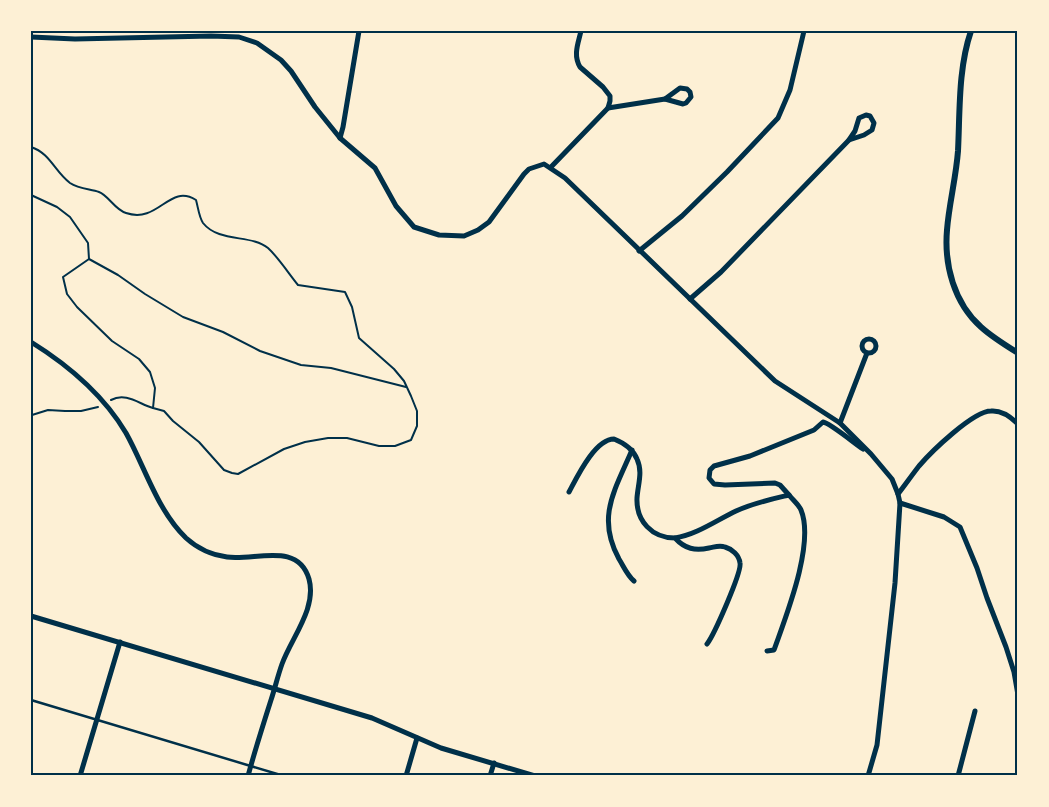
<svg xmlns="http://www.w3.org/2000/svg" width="1049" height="807" viewBox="0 0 1049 807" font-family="Poppins,sans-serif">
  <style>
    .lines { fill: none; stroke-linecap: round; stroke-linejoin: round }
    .path { stroke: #003049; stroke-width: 2 }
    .service { stroke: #003049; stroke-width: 2.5 }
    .minor { stroke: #003049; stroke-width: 5 }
    .tertiary { stroke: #003049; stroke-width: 6 }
    .neatline { fill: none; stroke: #003049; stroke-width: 2 }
  </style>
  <rect width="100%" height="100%" fill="#fdf0d5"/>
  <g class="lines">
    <g class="path">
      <path d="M31 147C50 153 55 172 70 183 79 189 90 189 99 192 108 195 115 210 126 213 159 224 169 183 196 200 198 207 199 217 203 223 219 243 251 234 268 248 278 257 289 274 298 285L345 292 352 307 359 338 394 369 404 381 411 396 417 411V426L411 440 395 446H379L347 438H328L305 442 284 449 238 474 232 473 224 470 199 442 173 421 164 411 153 408 155 388 150 372 139 359 112 341 77 307 67 294 63 277 89 259"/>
      <path d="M31 195 57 207 70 217 88 243 89 259"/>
      <path d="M89 259 118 275 145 294 183 317 223 332 260 351 301 365 331 368 406 387"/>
      <path d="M111 400C126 392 139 404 153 408"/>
      <path d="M32 415 48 410 65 411H81L98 407"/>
    </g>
    <path class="service" d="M31 700 284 776"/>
    <g class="minor">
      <path d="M31 37 75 39 211 36 239 37 257 43 281 60 291 71 315 107 340 138 375 168 396 206 414 227 439 235 464 236 478 230 489 222 524 174 529 169 544 164 565 178 775 381 840 423 871 454 892 479 898 494 900 503 895 583 877 745 868 776"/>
      <path d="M680 88 687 89 690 92 691 97 686 103 683 104 665 99Z"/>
      <path d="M608 108 665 99"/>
      <path d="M866 115 870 116 874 123 872 130 864 135 849 140 855 131 859 118Z"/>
      <path d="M340 138 343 127 359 31"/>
      <path d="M551 167 608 108 610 101V96L603 87 580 67C573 55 578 44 581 31"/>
      <path d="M639 251 682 216 727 172 778 118 790 90 804 31"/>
      <path d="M690 299 721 272 849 140"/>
      <circle cx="869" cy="346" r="7"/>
      <path d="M31 342C68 365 104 396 126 433 145 467 157 510 186 538 197 548 212 555 227 557 255 561 298 541 309 579 317 608 292 637 282 664 278 675 275 688 271 700 263 725 255 750 248 776"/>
      <path d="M840 423 867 353"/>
      <path d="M632 450C615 490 596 517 619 559 624 567 627 575 634 581"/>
      <path d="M569 492C577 477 595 439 614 439 624 443 633 449 637 459 643 472 638 484 637 498 636 521 652 538 675 538 685 549 695 551 709 548 715 547 719 545 725 547 732 549 739 555 740 563 742 572 714 635 707 644"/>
      <path d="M898 494C905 485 912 475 919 466 931 452 973 411 991 411 1002 410 1011 417 1018 424"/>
      <path d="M789 495 780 485 775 483 725 485 714 484 709 478 710 470 714 466 750 456 814 430 823 422C830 423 854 443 863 449"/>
      <path d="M900 503 944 517 960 527 977 568 987 598 1006 647 1014 672 1018 695"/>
      <path d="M675 538C696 535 717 520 736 511 753 503 772 499 789 495 793 500 799 505 801 510 815 544 786 616 774 650L767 651"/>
      <path d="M31 616 372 718 441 748 535 776"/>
      <path d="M80 776 120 642"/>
      <path d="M406 776 417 738"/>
      <path d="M490 776 494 763"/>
      <path d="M958 776 975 711"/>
    </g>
    <path class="tertiary" d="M971 31C958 69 960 112 958 151 956 178 949 204 947 230 944 265 954 303 981 327 992 337 1005 345 1018 353"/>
  </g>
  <rect width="1049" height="807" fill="none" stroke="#fdf0d5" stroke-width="65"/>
  <rect x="32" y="32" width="984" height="742" class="neatline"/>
</svg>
